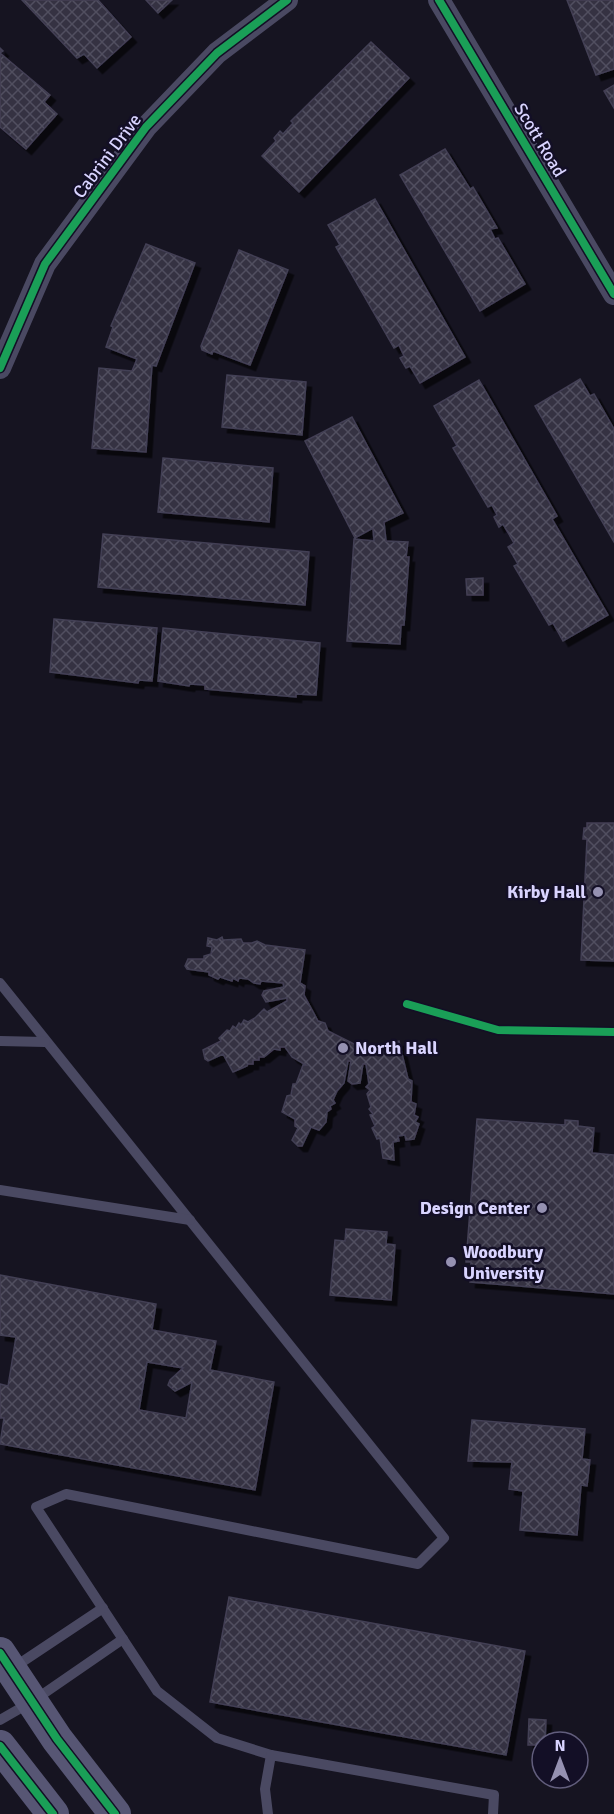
<svg xmlns="http://www.w3.org/2000/svg" width="614" height="1814" viewBox="0 0 614 1814" font-family="Signika,sans-serif">
  <style>
    .building { fill: url(#building-cross-hatch); stroke: #433f54; stroke-width: 1.5; fill-rule: evenodd; filter: url(#shadow) }
    .lines { fill: none; stroke-linecap: round; stroke-linejoin: round }
    .lane { stroke: #4a4962; stroke-width: 10 }
    .street { stroke: #4a4962; stroke-width: 22 }
    .secondary { stroke: #575674; stroke-width: 32 }
    .cycleway-casing { stroke: #130f26; stroke-width: 11 }
    .cycleway { stroke: #1a9f57; stroke-width: 8 }
    .poi-dot { fill: #9591b1; stroke: #130f26; stroke-width: 2 }
    .labels { text-anchor: middle; stroke-width: 5; stroke-linejoin: round; paint-order: stroke }
    .street-label { font-size: 18px; fill: #d9d4ff; stroke: #130f26 }
    .poi-label { font-size: 18px; font-weight: bold; fill: #d9d4ff; stroke: #130f26; text-anchor: end }
  </style>
  <defs>
    <pattern id="building-cross-hatch" width="8" height="8" patternUnits="userSpaceOnUse" patternTransform="scale(1.5)"><rect width="8" height="8" fill="#343243"/><path d="M0 0l8 8M0 8l8-8" fill="none" stroke="#514f5f"/></pattern>
    <filter id="shadow"><feDropShadow dx="5.5" dy="5.5" stdDeviation="0" flood-color="#0009"/></filter>
  </defs>
  <rect width="100%" height="100%" fill="#161421"/>
  <g class="building">
    <path d="M22 0H98L131 37 97 68 84 54 77 58Z"/>
    <path d="M146 0H172L158 13Z"/>
    <path d="M567 0H614V69L596 75Z"/>
    <path d="M371 42 409 78 299 192 262 156 276 141 274 138 280 131 283 134 293 123 291 121Z"/>
    <path d="M0 48 3 51 0 53 50 95 44 102 57 114 26 149 0 127Z"/>
    <path d="M614 85V108L604 91Z"/>
    <path d="M445 149 470 189 473 187 497 228 490 229 495 239 498 238 525 284 480 311 400 175Z"/>
    <path d="M375 199 465 357 420 383 410 366 406 368 400 358 404 356 399 345 394 348 336 247 340 245 328 225Z"/>
    <path d="M146 244 195 263 156 366 152 365 146 452 92 448 99 368 132 371 137 359 106 347 113 327 111 326Z"/>
    <path d="M239 250 288 270 250 365 213 351 212 354 202 350 201 346Z"/>
    <path d="M227 375 306 382 302 435 222 427Z"/>
    <path d="M580 379 590 396 594 394 614 429V542L535 406Z"/>
    <path d="M479 380 557 516 552 519 608 615 563 641 553 623 549 625 514 566 518 564 508 547 514 543 503 524 499 527 494 517 497 515 492 505 488 507 453 448 457 446 434 406Z"/>
    <path d="M352 417 403 513 384 522 386 541 408 542 406 557H409L404 625H401L400 644 347 641 354 539 374 541 373 528 355 538 305 441Z"/>
    <path d="M163 458 273 468 269 522 158 512Z"/>
    <path d="M103 534 309 552 305 605 98 587Z"/>
    <path d="M483 578V595H467L466 579Z"/>
    <path d="M54 619 157 628 152 681 139 680 138 683 50 672Z"/>
    <path d="M163 628 320 643 316 695 296 694V697L205 689V685L190 684 189 686 158 681Z"/>
    <path d="M587 823H614V961L581 960 587 839H583L584 828H587Z"/>
    <path d="M222 937 223 940 241 939 243 943H252L257 941 265 945 305 950 300 983 305 986 304 995 318 1021 325 1023 328 1031 354 1044 364 1042 366 1047 399 1041 408 1079 412 1081 411 1102 416 1104 414 1115 418 1117 415 1122 419 1124 414 1139 406 1140 405 1135 398 1136 399 1141 393 1142 394 1160 383 1158 380 1138 377 1139 372 1128 375 1126 370 1115 373 1114 369 1109 371 1107 367 1094 370 1090 366 1087 369 1084 366 1064H363L360 1083 352 1084 348 1081 351 1061H348L344 1083 337 1091 333 1100 335 1103 330 1106 331 1109 327 1112 326 1122 319 1130 311 1127 302 1146H298L292 1140 298 1128 295 1126V1119L282 1112 287 1096 291 1095 293 1084H296L303 1065H306L292 1057 285 1047H280V1050L274 1049 264 1057H259V1060H253V1064H248L247 1066 233 1072 223 1054 208 1061 205 1059 203 1050 221 1041 219 1038 227 1030 230 1031 233 1026 236 1028 239 1023 241 1025 244 1020 248 1022 255 1018 264 1009 267 1012 287 1001V998L266 1002 262 995 264 991 284 987 283 983 261 981 260 984 254 983 248 979 239 978 238 981 233 978 232 981 220 977 218 979 209 975V972L187 969 185 966 188 959H204V956L211 954 212 947 207 946 208 938 217 940Z"/>
    <path d="M477 1119 565 1125V1120L578 1121V1126L594 1128 592 1153 614 1155V1294L470 1282 471 1262H466Z"/>
    <path d="M346 1229 387 1232 386 1244 395 1245 391 1300 330 1295 335 1240 345 1241Z"/>
    <path d="M0 1275 156 1304 152 1330 216 1341 210 1370 274 1382 255 1490 0 1444 4 1418H0V1384L8 1386 16 1337 0 1335ZM147 1362 183 1368 170 1380 168 1385 175 1391 192 1382 186 1418 139 1410Z"/>
    <path d="M472 1420 585 1429 582 1459 590 1460 587 1486 581 1485 577 1535 520 1530 523 1491 509 1489 512 1462 468 1461Z"/>
    <path d="M229 1597 525 1651 506 1755 210 1702Z"/>
    <path d="M529 1719 546 1720 545 1742H542V1745H528Z"/>
  </g>
  <g class="lines">
    <g class="lane">
      <path d="M0 983 444 1538 418 1564 66 1494 36 1507 157 1691 217 1738 271 1755"/>
      <path d="M0 1041 45 1042"/>
      <path d="M0 1190 190 1220"/>
      <path d="M13 1668 103 1608"/>
      <path d="M0 1720 33 1701 123 1639"/>
      <path d="M268 1814 265 1789 271 1755 494 1795 493 1814"/>
    </g>
    <g class="street">
      <path d="M439 0 614 294"/>
      <path d="M0 368 45 264 146 127 217 53 287 0"/>
    </g>
    <g class="secondary">
      <path d="M0 1653 57 1739 115 1814"/>
      <path d="M0 1746 53 1814"/>
    </g>
    <g class="cycleway-casing">
      <g id="cycleway">
        <path d="M439 0 614 294"/>
        <path d="M0 368 45 264 146 127 217 53 287 0"/>
        <path d="M407 1004 498 1030 614 1032"/>
        <path d="M0 1653 57 1739 115 1814"/>
        <path d="M0 1746 53 1814"/>
      </g>
    </g>
    <use href="#cycleway" class="cycleway"/>
  </g>
  <g class="poi-dot">
    <circle cx="598" cy="892" r="6"/>
    <circle cx="343" cy="1048" r="6"/>
    <circle cx="542" cy="1208" r="6"/>
    <circle cx="451" cy="1262" r="6"/>
  </g>
  <g class="labels">
    <g class="street-label">
      <text transform="translate(540 140) rotate(59)" y="6">Scott Road</text>
      <text transform="translate(107 156) rotate(-53)" y="6">Cabrini Drive</text>
    </g>
    <g class="poi-label">
      <text x="586" y="898">Kirby Hall</text>
      <text x="355" y="1054" text-anchor="start">North Hall</text>
      <text x="530" y="1214">Design Center</text>
      <text x="463" y="1258" text-anchor="start">Woodbury<tspan x="463" dy="21">University</tspan></text>
    </g>
  </g>
  <g transform="translate(560 1760)"><circle r="28" fill="#130f26" stroke="#625e7d" stroke-width="1.5"/>
  <path d="M0-4.5L10 22L0 15L-10 22Z" fill="#9591b1"/>
  <text y="-9" font-size="16" font-weight="bold" text-anchor="middle" fill="#d9d4ff">N</text>
  </g>
</svg>
